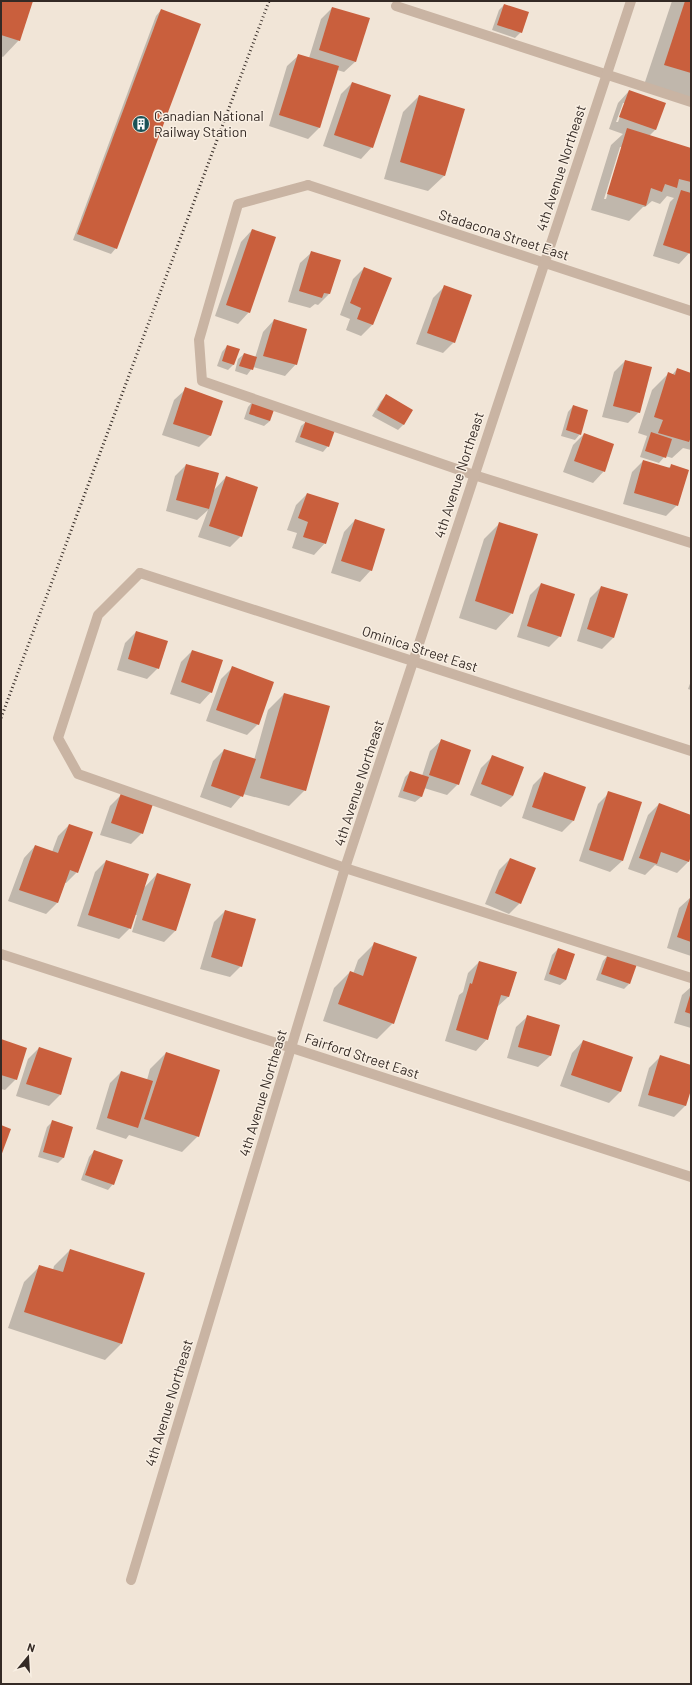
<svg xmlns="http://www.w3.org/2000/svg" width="692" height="1685" viewBox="0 0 692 1685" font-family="Barlow,sans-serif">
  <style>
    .shadow { fill: #0003; fill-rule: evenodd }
    .building { fill: #c95f3d }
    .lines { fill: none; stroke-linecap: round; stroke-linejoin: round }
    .lane { stroke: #c9b4a3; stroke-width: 10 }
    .street { stroke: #c9b4a3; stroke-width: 10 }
    .rail { stroke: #342a25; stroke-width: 3; stroke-dasharray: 1 3; stroke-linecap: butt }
    .labels { text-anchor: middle; stroke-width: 3; stroke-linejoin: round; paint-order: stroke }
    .poi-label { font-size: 14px; fill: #342a25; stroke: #f9efe3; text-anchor: start }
    .street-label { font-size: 14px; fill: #342a25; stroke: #f9efe3 }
  </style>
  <rect width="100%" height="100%" fill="#f1e5d7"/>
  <g class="shadow">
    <path d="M1 1H32L19 40 3 57 1 56Z"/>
    <path d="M672 1H691V100L644 85Z"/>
    <path d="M504 5 521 32 515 38 492 30 499 10Z"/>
    <path d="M332 8 356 61 344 72 337 70 319 128 308 139 269 126 287 66 299 55 309 58 321 19Z"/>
    <path d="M161 10 116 248 111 254 73 240 156 16Z"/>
    <path d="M352 83 372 147 361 159 323 146 341 94Z"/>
    <path d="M629 91 664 104 655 130 649 136 691 149V251L679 264 653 256 670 202 674 198 667 196 660 204 652 201 645 207H643L629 221 591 210 611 145 623 134 609 129 618 103ZM623 103H625L618 122H616ZM620 147H622L606 199H604Z"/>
    <path d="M419 96 445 175 428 191 384 179 403 112Z"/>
    <path d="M252 230 249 312 238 324 215 316 241 242Z"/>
    <path d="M312 252 339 261 329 294 318 305 315 304 310 308 288 302 300 263Z"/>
    <path d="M364 268 372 325 361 336 346 330 350 319 340 315 353 279Z"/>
    <path d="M444 287 454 342 443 353 416 344 433 298Z"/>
    <path d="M274 320 296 364 285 376 253 367 247 375 235 371 238 359 244 354 255 358 263 332Z"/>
    <path d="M227 346 234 364 228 370 217 366 222 352Z"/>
    <path d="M625 361 639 412 628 423 602 417 614 372Z"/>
    <path d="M677 369 691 374V450L683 448 672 458 665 456 659 463 640 457 647 436 638 433 652 390 668 374 672 375Z"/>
    <path d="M186 389 222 401 210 436 199 447 162 435 174 400Z"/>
    <path d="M386 396 412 410 403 425 398 430 372 416 381 401Z"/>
    <path d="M253 401 270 421 264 426 244 419 248 407Z"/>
    <path d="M573 406 580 434 575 440 561 436 568 412Z"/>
    <path d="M307 421 328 446 323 452 295 442 301 426Z"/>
    <path d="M584 434 604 471 593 483 563 472 573 445Z"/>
    <path d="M643 461 668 468 671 466 677 505 666 516 623 504 632 472Z"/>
    <path d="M186 465 214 490 226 477 241 536 230 547 198 537 208 510 197 520 166 511 175 476Z"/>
    <path d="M307 494 325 543 314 555 292 548 297 533 287 530 296 505Z"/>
    <path d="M355 520 371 570 360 582 331 573 344 532Z"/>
    <path d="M500 523 512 613 496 630 459 618 484 539Z"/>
    <path d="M541 584 560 636 549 647 517 637 530 595Z"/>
    <path d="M601 587 613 638 602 649 577 641 590 598Z"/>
    <path d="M136 632 158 668 147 679 117 670 125 643Z"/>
    <path d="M192 651 211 692 200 704 170 694 181 662Z"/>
    <path d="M232 668 258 724 247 735 206 721 221 679Z"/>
    <path d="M691 681V690L688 689Z"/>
    <path d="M284 694 305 790 289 806 243 794 231 808 200 797 213 761 224 750 254 760 268 710Z"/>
    <path d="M442 740 458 784 447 795 424 788 421 797 415 802 398 797 405 777 410 772 422 776 430 751Z"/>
    <path d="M492 757 513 796 501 807 470 795 481 768Z"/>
    <path d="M544 774 573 821 562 832 522 818 533 785Z"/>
    <path d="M609 793 622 861 610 872 579 861 598 804Z"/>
    <path d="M121 795 142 833 131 844 100 835 110 806Z"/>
    <path d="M659 804 691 816V853L688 862 677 873 655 865 645 875 628 869 648 815Z"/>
    <path d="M69 825 77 872 66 883H64L57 903 46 914 8 901 24 858 35 846 52 852 58 836Z"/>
    <path d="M510 859 520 903 509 914 485 904 499 870Z"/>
    <path d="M106 861 144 888 157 874 176 930 164 942 132 932 137 915H135L130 928 119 939 77 926 95 872Z"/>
    <path d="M691 897V956L667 948 679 908Z"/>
    <path d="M225 911 241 966 230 977 200 969 214 922Z"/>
    <path d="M374 944 393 1023 377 1039 323 1021 334 988 350 972 353 974 358 960Z"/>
    <path d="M558 949 574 955 566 980 560 985 544 980 552 955Z"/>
    <path d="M608 955 629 984 624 989 596 980 603 961Z"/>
    <path d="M479 962 516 973 508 997 496 1008 487 1039 476 1051 445 1041 459 995 463 992 468 973Z"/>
    <path d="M691 987V1028L674 1023 682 995Z"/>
    <path d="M528 1016 559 1026 550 1056 538 1067 507 1058 516 1027Z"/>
    <path d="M1 1040 16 1079 5 1090 1 1089Z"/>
    <path d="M583 1041 631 1058 620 1092 609 1103 560 1086 572 1053Z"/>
    <path d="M39 1048 60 1095 49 1106 16 1096 28 1059Z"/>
    <path d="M166 1053 198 1136 182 1152 129 1135 126 1139 96 1129 110 1083 121 1072 147 1080 150 1069Z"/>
    <path d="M660 1057 691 1066V1086L685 1106 674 1117 638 1106 649 1068Z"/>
    <path d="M53 1121 72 1127 63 1158 58 1163 38 1157 47 1127Z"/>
    <path d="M94 1151 113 1184 108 1190 81 1180 89 1157Z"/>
    <path d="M70 1250 121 1344 105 1360 8 1328 24 1282 40 1266 53 1270 54 1266Z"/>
  </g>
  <g class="building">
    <path d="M1 1H33L20 41 1 35Z"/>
    <path d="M685 1H691V73L664 65Z"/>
    <path d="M504 4 529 12 522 33 497 25Z"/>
    <path d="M332 7 370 18 356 62 319 50Z"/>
    <path d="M161 9 201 24 117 249 77 234Z"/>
    <path d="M298 54 339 66 320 128 279 115Z"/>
    <path d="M352 82 391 95 373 148 334 135Z"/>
    <path d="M629 90 666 103 656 130 619 117Z"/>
    <path d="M419 95 465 109 445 176 400 162Z"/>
    <path d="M627 128 691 148V182L679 179 677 188 665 184 662 192 651 188 646 206 607 194Z"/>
    <path d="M681 190 691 193V254L663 245Z"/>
    <path d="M252 229 276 237 250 313 226 305Z"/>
    <path d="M311 251 341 260 330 294 324 293 322 298 299 291Z"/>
    <path d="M364 267 392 278 373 325 357 319 361 308 350 303Z"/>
    <path d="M444 285 472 295 455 343 427 333Z"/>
    <path d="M274 319 307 329 297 365 263 356Z"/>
    <path d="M227 345 240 349 234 365 222 361Z"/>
    <path d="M244 353 257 357 253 370 239 366Z"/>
    <path d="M625 360 652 367 640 413 613 406Z"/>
    <path d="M677 368 691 373V437L689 442 658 433 663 420 654 417 668 372 675 375Z"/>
    <path d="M185 387 223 401 211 436 173 424Z"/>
    <path d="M386 394 413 410 404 425 377 410Z"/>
    <path d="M253 400 275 407 270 421 249 414Z"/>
    <path d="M573 405 588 410 581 435 566 430Z"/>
    <path d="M306 420 335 430 329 447 300 437Z"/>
    <path d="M651 432 672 439 666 458 645 451Z"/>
    <path d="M584 433 614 444 605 472 574 461Z"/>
    <path d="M643 460 670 468 671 464 689 470 678 506 634 493Z"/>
    <path d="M186 464 219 473 209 509 176 500Z"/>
    <path d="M226 476 258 487 242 537 209 526Z"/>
    <path d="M307 493 339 503 326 544 303 537 308 522 298 518Z"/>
    <path d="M355 519 385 529 372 571 341 561Z"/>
    <path d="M499 522 538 534 513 614 475 601Z"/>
    <path d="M541 583 575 594 561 637 527 626Z"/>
    <path d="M601 586 628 594 614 638 587 629Z"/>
    <path d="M136 631 168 641 159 669 128 659Z"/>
    <path d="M192 650 223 660 212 693 181 682Z"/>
    <path d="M232 666 274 682 259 725 216 710Z"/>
    <path d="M284 693 330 706 306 791 260 778Z"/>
    <path d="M441 739 471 750 459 785 429 775Z"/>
    <path d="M224 749 256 759 243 797 211 786Z"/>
    <path d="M492 755 524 767 513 796 481 784Z"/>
    <path d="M410 771 429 777 422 797 403 791Z"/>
    <path d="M544 772 586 787 574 821 532 807Z"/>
    <path d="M608 791 642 802 623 861 589 850Z"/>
    <path d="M121 793 153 804 143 834 111 823Z"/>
    <path d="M659 803 691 815V856L689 862 661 852 657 864 639 858Z"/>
    <path d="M69 824 93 832 78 873 70 870 58 903 19 890 35 845 58 853Z"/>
    <path d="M510 858 536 868 521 904 495 893Z"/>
    <path d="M106 860 149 874 131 929 88 915Z"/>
    <path d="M157 873 191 884 176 931 142 920Z"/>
    <path d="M691 895V942L677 937Z"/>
    <path d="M225 910 256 919 242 967 211 957Z"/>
    <path d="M374 942 417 957 394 1024 338 1004 350 971 363 976Z"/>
    <path d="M558 948 575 954 566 980 549 974Z"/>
    <path d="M608 954 637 964 630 984 601 974Z"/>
    <path d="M479 961 517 972 509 997 501 995 488 1040 456 1030 470 983 472 984Z"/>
    <path d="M691 992V1014L685 1012Z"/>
    <path d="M527 1015 560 1025 551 1056 518 1047Z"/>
    <path d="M1 1039 27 1048 17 1080 1 1075Z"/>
    <path d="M583 1040 633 1057 621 1092 571 1075Z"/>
    <path d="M39 1047 72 1058 61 1095 26 1084Z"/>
    <path d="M166 1052 220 1070 199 1137 144 1119Z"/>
    <path d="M660 1055 691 1065V1090L686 1106 648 1095Z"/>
    <path d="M121 1071 153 1081 138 1128 107 1118Z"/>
    <path d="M52 1120 73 1127 64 1158 43 1152Z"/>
    <path d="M1 1125 11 1129 1 1156Z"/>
    <path d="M94 1150 123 1160 114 1185 85 1175Z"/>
    <path d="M70 1249 145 1273 122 1344 24 1312 39 1265 63 1272Z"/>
  </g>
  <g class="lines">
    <g class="lane">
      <path d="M396 6 691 102"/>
      <path d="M308 185 238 204 199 340 202 381 474 475 691 543"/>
      <path d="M140 573 98 615 58 738 78 774 345 868 691 978"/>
    </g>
    <g class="street">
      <path d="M308 185 691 311"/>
      <path d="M140 573 691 751"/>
      <path d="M1 954 691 1177"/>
      <path d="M131 1580 345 868 631 1"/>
    </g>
    <path class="rail" d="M1 718 269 1"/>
  </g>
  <defs>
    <g id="building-disc" transform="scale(0.9)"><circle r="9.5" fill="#1a5256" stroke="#f9efe3"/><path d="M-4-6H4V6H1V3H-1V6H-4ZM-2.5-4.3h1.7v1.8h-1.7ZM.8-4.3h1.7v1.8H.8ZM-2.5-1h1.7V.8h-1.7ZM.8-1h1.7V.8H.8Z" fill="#fff"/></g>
  </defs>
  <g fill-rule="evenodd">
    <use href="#building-disc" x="141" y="124"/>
  </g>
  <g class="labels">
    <g class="poi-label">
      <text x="154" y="121">Canadian National<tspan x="154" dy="16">Railway Station</tspan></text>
    </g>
    <g class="street-label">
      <text transform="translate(561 168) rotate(-72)" y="5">4th Avenue Northeast</text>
      <text transform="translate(504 235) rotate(18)" y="5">Stadacona Street East</text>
      <text transform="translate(459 475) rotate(-72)" y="5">4th Avenue Northeast</text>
      <text transform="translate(420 649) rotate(18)" y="5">Ominica Street East</text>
      <text transform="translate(359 783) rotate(-72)" y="5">4th Avenue Northeast</text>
      <text transform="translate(362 1056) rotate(18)" y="5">Fairford Street East</text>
      <text transform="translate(263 1093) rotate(-73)" y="5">4th Avenue Northeast</text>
      <text transform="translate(169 1403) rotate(-73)" y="5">4th Avenue Northeast</text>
    </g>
  </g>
  <rect width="692" height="1685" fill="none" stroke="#342a25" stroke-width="4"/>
  <g transform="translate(28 1657) rotate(18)" stroke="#f9efe3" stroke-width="3" paint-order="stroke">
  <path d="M0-3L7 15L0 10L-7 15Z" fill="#342a25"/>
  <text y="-6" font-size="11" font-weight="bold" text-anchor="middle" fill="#342a25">N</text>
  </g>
</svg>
